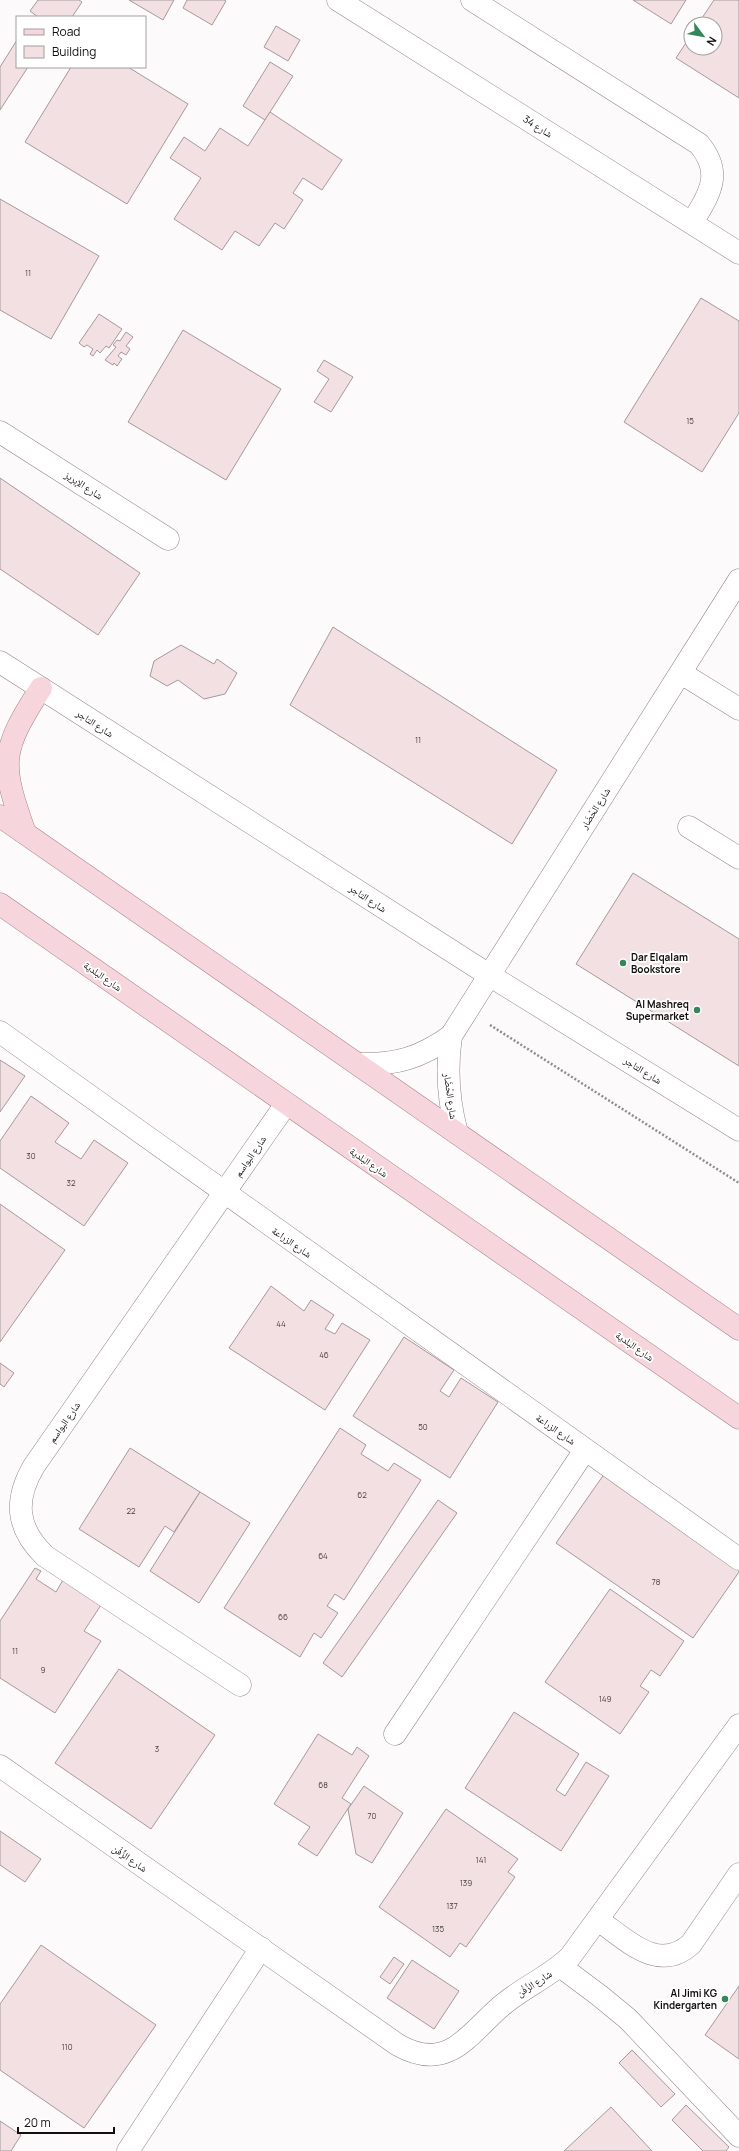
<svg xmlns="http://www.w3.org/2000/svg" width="739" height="2151" viewBox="0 0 739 2151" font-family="Manrope,'Noto Naskh Arabic',sans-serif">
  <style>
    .building { fill: #f3e0e3; stroke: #a6999b }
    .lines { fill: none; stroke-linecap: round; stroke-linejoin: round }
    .minor-casing { stroke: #928587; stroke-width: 23 }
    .major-casing { stroke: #a37f85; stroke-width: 23 }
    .path { stroke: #8f8c8d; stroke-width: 2.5; stroke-dasharray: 2 2; stroke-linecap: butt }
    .minor { stroke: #fff; stroke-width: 22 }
    .major { stroke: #f6d6dc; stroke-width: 22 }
    .poi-dot { fill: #358759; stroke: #fff; stroke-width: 1.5 }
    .labels { text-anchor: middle; stroke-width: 3.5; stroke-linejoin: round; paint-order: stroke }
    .number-label { font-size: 8px; fill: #4b4344 }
    .street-label { font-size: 10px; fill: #130f0f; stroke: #fff }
    .poi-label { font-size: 10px; font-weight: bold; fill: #130f0f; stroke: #fff; text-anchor: end }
  </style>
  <rect width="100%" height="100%" fill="#fdfafb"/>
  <g class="building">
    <path d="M38 0H79L82 2 72 17H38L30 11Z"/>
    <path d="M129 0H174L163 20Z"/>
    <path d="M187 0H224L226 1 212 25 183 8Z"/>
    <path d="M633 0H686L671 24Z"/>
    <path d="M714 0H739V98L676 58 691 35V48H715V24H698Z"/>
    <path d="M276 26 300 40 288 61 264 47Z"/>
    <path d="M17 40V67H28L0 110V67Z"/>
    <path d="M270 62 293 76 265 120 243 106Z"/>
    <path d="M71 67H128L188 104 127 204 25 142Z"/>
    <path d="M270 112 342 160 322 190 303 178 293 193 303 200 284 229 275 223 259 246 235 231 222 250 174 219 201 178 170 158 184 137 205 151 220 128 248 146Z"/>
    <path d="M0 199 99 256 51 339 0 310Z"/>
    <path d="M701 298 739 321V413L702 472 624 422Z"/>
    <path d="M99 314 122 329 109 348 106 346 100 353 97 350 93 356 90 354 93 349 87 345 84 347 79 343Z"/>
    <path d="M183 330 281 389 226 480 128 422Z"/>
    <path d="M126 332 133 337 126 346 130 349 126 355 121 352 118 356 122 359 117 366 114 363 113 365 105 360 116 347 113 345 117 340 120 341Z"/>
    <path d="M324 360 353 377 331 412 314 402 329 379 317 371Z"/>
    <path d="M0 478 140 573 98 635 0 569Z"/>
    <path d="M333 627 557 770 512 844 290 705Z"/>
    <path d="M181 645 214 664 217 659 237 673 225 694 204 699 178 680 167 686 150 676 154 661Z"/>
    <path d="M633 873 739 939V1066L576 964Z"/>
    <path d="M0 1060 25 1076 0 1112Z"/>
    <path d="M31 1096 69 1123 55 1142 81 1159 94 1140 128 1163 84 1226 0 1168V1141Z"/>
    <path d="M0 1204 65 1250 0 1342Z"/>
    <path d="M271 1286 304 1311 311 1300 334 1315 325 1329 335 1334 342 1323 370 1340 325 1410 229 1348Z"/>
    <path d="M404 1337 454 1370 440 1391 449 1397 461 1378 498 1402 450 1478 353 1416Z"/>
    <path d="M0 1363 14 1373 4 1387 0 1384Z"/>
    <path d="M340 1428 366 1445 361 1454 388 1471 394 1463 421 1480 344 1600 335 1594 327 1606 338 1613 321 1638 314 1633 300 1657 224 1608Z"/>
    <path d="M130 1448 200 1492 174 1532 165 1526 139 1567 79 1529Z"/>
    <path d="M607 1470 739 1562V1572L693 1638 556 1543Z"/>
    <path d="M200 1492 250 1523 199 1603 150 1571Z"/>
    <path d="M438 1500 457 1513 342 1677 323 1663Z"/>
    <path d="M35 1568 41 1571 36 1579 56 1592 63 1580 101 1605 84 1631 101 1641 55 1713 0 1678V1621Z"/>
    <path d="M610 1589 684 1641 660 1676 651 1670 640 1686 649 1692 620 1734 545 1682Z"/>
    <path d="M119 1669 215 1735 151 1829 55 1763Z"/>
    <path d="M514 1712 579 1754 556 1790 565 1796 586 1762 609 1776 561 1851 465 1788Z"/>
    <path d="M318 1734 352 1755 357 1747 369 1756 342 1798 351 1804 317 1856 298 1844 310 1827 274 1804Z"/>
    <path d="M364 1786 403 1813 372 1863 356 1854 348 1809Z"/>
    <path d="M446 1809 518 1859 508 1872 515 1877 466 1947 460 1943 450 1957 379 1907Z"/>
    <path d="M0 1831 41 1859 25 1882 0 1865Z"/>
    <path d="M41 1945 156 2025 84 2128 0 2070V2004Z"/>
    <path d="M394 1957 404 1964 390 1984 380 1977Z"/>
    <path d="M412 1960 459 1991 434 2029 387 1998Z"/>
    <path d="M739 1986V2059L705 2035Z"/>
    <path d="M632 2050 675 2094 661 2107 619 2063Z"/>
    <path d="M686 2105 729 2147 726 2151H703L672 2120Z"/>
    <path d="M611 2107 652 2151H564Z"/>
    <path d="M0 2121 21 2135 11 2151H0Z"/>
  </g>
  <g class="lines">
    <g class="minor-casing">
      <g id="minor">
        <path d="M338 0 739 253"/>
        <path d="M472 0 699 144C724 174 709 194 692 223"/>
        <path d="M0 432 168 539"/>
        <path d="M0 662 489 975 739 1130"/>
        <path d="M681 673 739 709"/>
        <path d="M689 827 739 858"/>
        <path d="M0 1032 739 1559"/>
        <path d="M358 1064C396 1065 420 1058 451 1036"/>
        <path d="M457 1133C448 1100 446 1070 451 1036L739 580"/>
        <path d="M240 1685 45 1556C16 1528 14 1500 34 1466L286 1104"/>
        <path d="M395 1734 585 1450"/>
        <path d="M0 1766 398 2045C414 2054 432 2059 450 2050 468 2042 488 2016 505 2003 526 1986 550 1976 570 1957L739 1725"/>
        <path d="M598 1920C626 1939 658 1974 691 1944L739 1874"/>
        <path d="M560 1966 600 1996 628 2019 739 2136"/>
        <path d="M128 2151 261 1948"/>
      </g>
    </g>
    <g class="major-casing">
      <g id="major">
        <path d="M0 816 739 1329"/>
        <path d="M25 833C0 762 0 752 41 688"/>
        <path d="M0 904 739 1418"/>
      </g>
    </g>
    <path class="path" d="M490 1025 739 1183"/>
    <use href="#minor" class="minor"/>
    <use href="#major" class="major"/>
  </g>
  <g class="poi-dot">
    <circle cx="623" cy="963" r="4"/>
    <circle cx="697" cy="1010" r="4"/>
    <circle cx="725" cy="1999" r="4"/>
  </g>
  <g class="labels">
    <g class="number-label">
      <text x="28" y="276">11</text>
      <text x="690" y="424">15</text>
      <text x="418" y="743">11</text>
      <text x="31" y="1159">30</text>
      <text x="71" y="1186">32</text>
      <text x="281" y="1327">44</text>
      <text x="324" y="1358">46</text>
      <text x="423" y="1430">50</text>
      <text x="362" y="1498">62</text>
      <text x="131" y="1514">22</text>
      <text x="323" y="1559">64</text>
      <text x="656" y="1585">78</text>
      <text x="283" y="1620">66</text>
      <text x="15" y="1654">11</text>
      <text x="43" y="1673">9</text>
      <text x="605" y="1702">149</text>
      <text x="157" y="1752">3</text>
      <text x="323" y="1788">68</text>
      <text x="372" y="1819">70</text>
      <text x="481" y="1863">141</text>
      <text x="466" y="1886">139</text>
      <text x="452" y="1909">137</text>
      <text x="438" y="1932">135</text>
      <text x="67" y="2050">110</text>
    </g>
    <g class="street-label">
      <text transform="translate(538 126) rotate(32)" y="4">شارع 34</text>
      <text transform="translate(84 485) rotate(33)" y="4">شارع الإبريز</text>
      <text transform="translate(95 723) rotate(33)" y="4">شارع التاجر</text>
      <text transform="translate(595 808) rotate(-58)" y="4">شارع الحْضَار</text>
      <text transform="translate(368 898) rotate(33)" y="4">شارع التاجر</text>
      <text transform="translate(103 976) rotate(35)" y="4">شارع البلدية</text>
      <text transform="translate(643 1070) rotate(32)" y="4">شارع التاجر</text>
      <text transform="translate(451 1096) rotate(82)" y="4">شارع الحْضَار</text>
      <text transform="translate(250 1156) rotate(-55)" y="4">شارع البواسم</text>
      <text transform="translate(369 1162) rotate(35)" y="4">شارع البلدية</text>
      <text transform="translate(292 1242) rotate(35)" y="4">شارع الزراعة</text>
      <text transform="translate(635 1346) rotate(35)" y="4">شارع البلدية</text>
      <text transform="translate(64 1422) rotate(-55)" y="4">شارع البواسم</text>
      <text transform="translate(556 1429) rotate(35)" y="4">شارع الزراعة</text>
      <text transform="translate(130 1858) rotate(35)" y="4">شارع الزَّفْن</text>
      <text transform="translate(534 1983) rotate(-33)" y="4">شارع الزَّفْن</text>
    </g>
    <g class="poi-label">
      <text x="631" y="961" text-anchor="start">Dar Elqalam<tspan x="631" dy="12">Bookstore</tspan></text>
      <text x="689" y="1008">Al Mashreq<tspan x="689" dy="12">Supermarket</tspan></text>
      <text x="717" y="1997">Al Jimi KG<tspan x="717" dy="12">Kindergarten</tspan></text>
    </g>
  </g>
  <rect x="16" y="16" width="130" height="52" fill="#ffffff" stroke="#a19f9f"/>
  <rect x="24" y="29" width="20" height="6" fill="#f6d6dc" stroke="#a19f9f"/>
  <text x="52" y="36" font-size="12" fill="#130f0f">Road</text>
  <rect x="24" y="46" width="20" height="12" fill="#f3e0e3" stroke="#a19f9f"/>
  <text x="52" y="56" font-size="12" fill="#130f0f">Building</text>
  <g transform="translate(703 36) rotate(122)"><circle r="19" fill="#ffffff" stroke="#a19f9f"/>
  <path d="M0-3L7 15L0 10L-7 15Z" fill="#358759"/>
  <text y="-6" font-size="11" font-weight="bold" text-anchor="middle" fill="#130f0f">N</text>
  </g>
  <path d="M18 2127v6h96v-6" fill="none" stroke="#130f0f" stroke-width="2"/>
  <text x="24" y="2127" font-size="12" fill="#130f0f" stroke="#ffffff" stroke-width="3" paint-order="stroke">20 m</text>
</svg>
